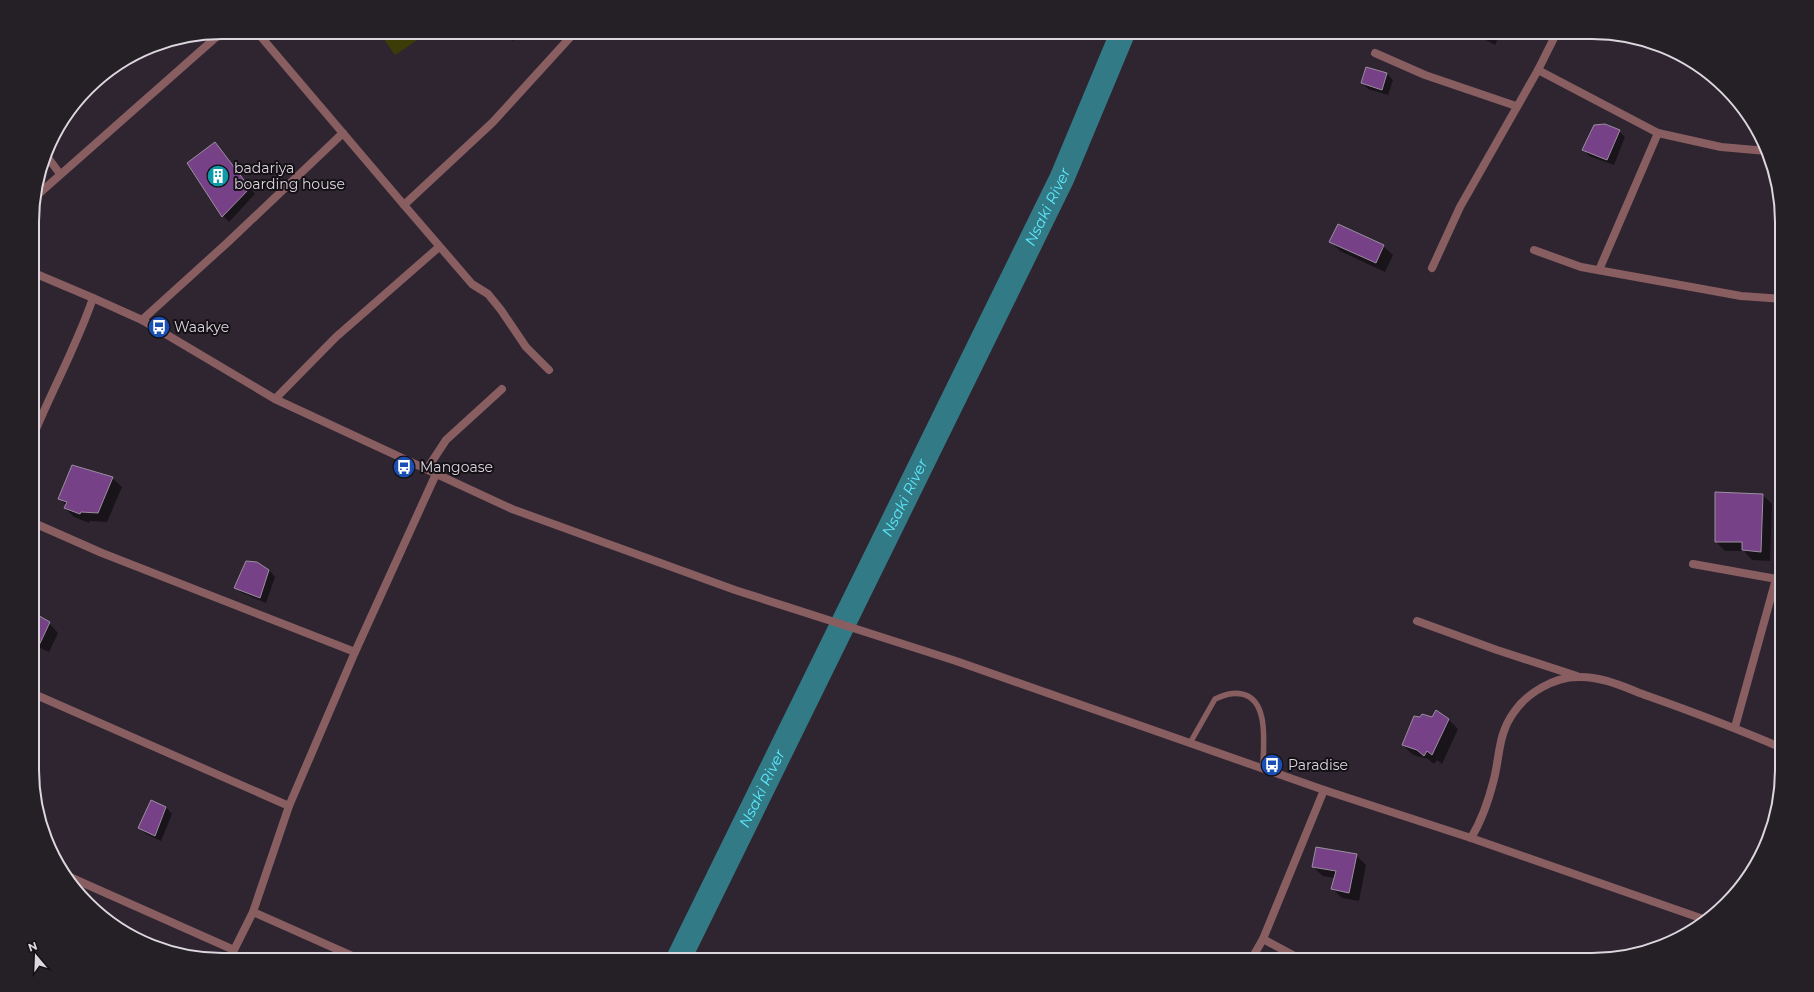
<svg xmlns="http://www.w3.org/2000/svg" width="1814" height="992" viewBox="0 0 1814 992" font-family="Montserrat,sans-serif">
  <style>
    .green { fill: #3a3d07 }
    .shadow { fill: #0007 }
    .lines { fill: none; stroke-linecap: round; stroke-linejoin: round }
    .river { stroke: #327b86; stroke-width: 25 }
    .building { fill: #764186; stroke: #9b8f9f }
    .service { stroke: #885e61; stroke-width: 5.5 }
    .minor { stroke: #885e61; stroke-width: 8 }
    .tertiary { stroke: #885e61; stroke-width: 8 }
    .labels { text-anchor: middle; stroke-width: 4; stroke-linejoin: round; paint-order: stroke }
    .poi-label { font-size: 14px; fill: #dcd6de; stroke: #141015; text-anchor: start }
    .water-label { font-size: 15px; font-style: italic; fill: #5ee9fe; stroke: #141015 }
    .rim { fill: none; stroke: #dcd6de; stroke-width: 2 }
  </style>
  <rect width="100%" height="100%" fill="#2f2531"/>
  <path class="green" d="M379 32H429L395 55Z"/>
  <g class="shadow">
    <path d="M284 32H301L290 38Z"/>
    <path d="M505 32H522L513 41Z"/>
    <path d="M1470 32H1501L1495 45Z"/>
    <path d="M1387 74 1393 80 1388 95 1368 89 1362 83Z"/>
    <path d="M1619 131 1625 137 1614 165 1589 156 1583 149Z"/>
    <path d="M214 143 255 194 229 222 223 216 188 164Z"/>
    <path d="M1331 242 1383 246 1393 255 1385 272 1340 251Z"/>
    <path d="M112 478 122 487 107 522 90 521 89 523 74 517 65 508 66 505 60 499Z"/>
    <path d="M1763 495 1772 504 1770 561 1752 560 1744 551H1725L1716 542Z"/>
    <path d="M269 570 275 577 266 603 242 593 236 587Z"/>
    <path d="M34 615 49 623 58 633 49 652 34 645Z"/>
    <path d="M1449 720 1458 729 1442 764 1437 760 1434 764 1428 759 1413 755 1403 745Z"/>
    <path d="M166 807 172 814 161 841 146 834 140 828Z"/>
    <path d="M1356 855 1366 865 1359 901 1342 898 1332 888 1335 878 1323 876 1313 867Z"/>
  </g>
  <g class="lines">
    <path class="river" id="s1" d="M678 960 1062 178 1123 32"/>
  </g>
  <g class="building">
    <path d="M1366 67 1387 73 1382 90 1361 83Z"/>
    <path d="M1605 124 1620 130 1607 160 1582 150 1594 125Z"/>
    <path d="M215 142 250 188 222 217 187 163Z"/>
    <path d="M1338 224 1384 245 1376 263 1329 242Z"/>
    <path d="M72 465 113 477 98 513 81 512 80 514 64 508 67 502 58 499Z"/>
    <path d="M1715 492 1763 494 1761 552 1742 550V542H1715Z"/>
    <path d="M246 561 257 562 269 570 260 598 234 588Z"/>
    <path d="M34 613 50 622 34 656Z"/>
    <path d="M1436 710 1449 719 1432 755 1427 751 1424 756 1417 750 1402 745 1414 716 1420 717 1422 714 1432 717Z"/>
    <path d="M151 800 166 807 155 836 138 828Z"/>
    <path d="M1316 847 1357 854 1349 893 1331 889 1336 871 1312 867Z"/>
  </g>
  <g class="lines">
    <path class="service" d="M1190 743 1215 699C1224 695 1232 692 1242 694 1270 700 1263 746 1263 768"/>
    <g class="minor">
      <path d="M257 32 404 205 493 122 575 32"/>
      <path d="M1375 53 1425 75 1516 106"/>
      <path d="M1538 70 1658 133 1721 147 1767 151"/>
      <path d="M46 155 60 174"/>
      <path d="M34 198 222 32"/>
      <path d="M404 205 472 284 488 294 501 310 526 347 549 370"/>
      <path d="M1534 250 1581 267 1741 296 1782 299"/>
      <path d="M1432 268 1460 207 1538 70 1557 32"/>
      <path d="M1599 270 1658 133"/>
      <path d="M142 320 227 243 343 133"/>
      <path d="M275 399 336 337 439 247"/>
      <path d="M34 434C53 388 77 345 93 298"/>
      <path d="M427 469 446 440 502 389"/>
      <path d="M34 523 102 553 355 652"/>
      <path d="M1693 564 1782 580"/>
      <path d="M1417 621 1497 650 1577 676"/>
      <path d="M34 694 289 806"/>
      <path d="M1735 727 1776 579"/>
      <path d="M1471 838C1482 820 1489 799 1494 779 1500 755 1498 734 1514 712 1527 693 1554 677 1578 677 1602 676 1626 688 1648 696 1693 712 1738 729 1782 748"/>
      <path d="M63 874 234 950"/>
      <path d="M253 912 359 959"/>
      <path d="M1263 939 1302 960"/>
      <path d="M229 960 253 912 289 806 355 652 436 474"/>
      <path d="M1251 960 1263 939 1324 790"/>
    </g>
    <path class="tertiary" d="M34 273 93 298 142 320 275 399 512 509 735 590 956 661 1324 790 1471 838 1706 920"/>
  </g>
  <defs>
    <g id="building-disc" transform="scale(1.15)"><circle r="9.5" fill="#0f9aa8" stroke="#141015"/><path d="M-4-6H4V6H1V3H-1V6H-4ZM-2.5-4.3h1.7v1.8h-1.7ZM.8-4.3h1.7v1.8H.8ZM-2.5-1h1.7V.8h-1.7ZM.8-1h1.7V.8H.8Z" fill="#fff"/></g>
    <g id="bus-disc" transform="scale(1.15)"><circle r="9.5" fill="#1a4fb4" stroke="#141015"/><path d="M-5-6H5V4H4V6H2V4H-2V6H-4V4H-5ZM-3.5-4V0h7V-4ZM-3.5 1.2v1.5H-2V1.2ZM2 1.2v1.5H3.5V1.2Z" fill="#fff"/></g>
  </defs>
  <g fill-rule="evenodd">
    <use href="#building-disc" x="218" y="176"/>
    <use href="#bus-disc" x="159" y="327"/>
    <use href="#bus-disc" x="404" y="467"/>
    <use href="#bus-disc" x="1272" y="765"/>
  </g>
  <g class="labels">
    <g class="poi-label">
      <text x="234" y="173">badariya<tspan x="234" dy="16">boarding house</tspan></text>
      <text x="174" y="332">Waakye</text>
      <text x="420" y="472">Mangoase</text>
      <text x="1288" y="770">Paradise</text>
    </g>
    <g class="water-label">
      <text dy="5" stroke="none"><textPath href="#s1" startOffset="839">Nsaki River</textPath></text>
      <text dy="5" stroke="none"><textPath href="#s1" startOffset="515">Nsaki River</textPath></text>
      <text dy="5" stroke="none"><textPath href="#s1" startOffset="191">Nsaki River</textPath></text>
    </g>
  </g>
  <path d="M0 0H1814V992H0ZM222 39H1592A183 183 0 0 1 1775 222V770A183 183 0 0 1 1592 953H222A183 183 0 0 1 39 770V222A183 183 0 0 1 222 39Z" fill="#242025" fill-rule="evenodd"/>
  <path class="rim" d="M222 39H1592A183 183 0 0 1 1775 222V770A183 183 0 0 1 1592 953H222A183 183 0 0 1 39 770V222A183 183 0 0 1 222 39Z"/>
  <g transform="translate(36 956) rotate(341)" stroke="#141015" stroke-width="3" paint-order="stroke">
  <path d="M0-3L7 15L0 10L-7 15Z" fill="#dcd6de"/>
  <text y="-6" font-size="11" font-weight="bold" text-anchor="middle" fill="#dcd6de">N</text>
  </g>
</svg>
